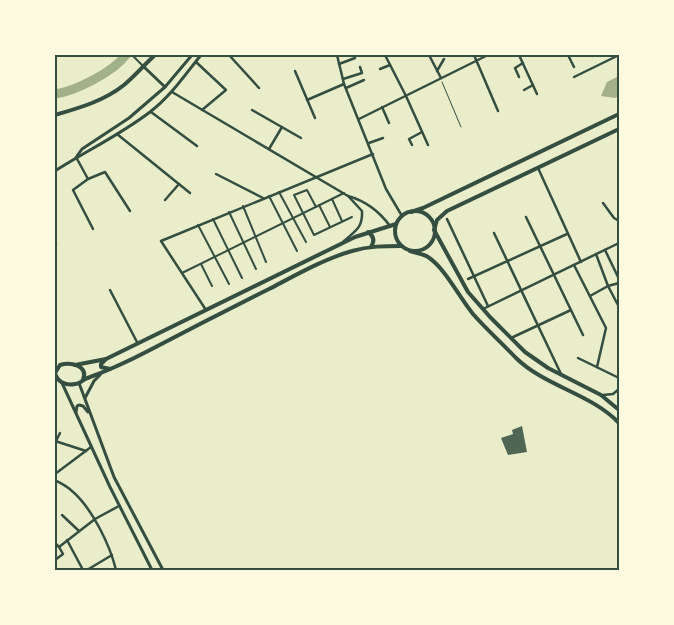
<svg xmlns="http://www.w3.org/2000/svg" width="674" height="625" viewBox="0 0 674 625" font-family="'IBM Plex Sans',sans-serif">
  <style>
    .water { fill: #a3b18a }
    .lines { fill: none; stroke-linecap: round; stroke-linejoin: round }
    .river { stroke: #a3b18a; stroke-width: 9 }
    .building { fill: #4f6655 }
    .path { stroke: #344e41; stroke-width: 1 }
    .pedestrian { stroke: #344e41; stroke-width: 2 }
    .minor { stroke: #344e41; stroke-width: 2.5 }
    .secondary { stroke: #344e41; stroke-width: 3 }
    .primary { stroke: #344e41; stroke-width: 4 }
    .neatline { fill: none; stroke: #344e41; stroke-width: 2 }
  </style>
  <rect width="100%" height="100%" fill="#e9edc9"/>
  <path class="water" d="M619 76V96L615 98 601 96 607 82Z"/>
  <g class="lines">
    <path class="river" d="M55 94C76 91 113 72 126 55"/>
  </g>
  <path class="building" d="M522 426 527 452 508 455 501 438 513 434 512 430Z"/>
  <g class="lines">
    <path class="path" d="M442 82 461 127"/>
    <g class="pedestrian">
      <path d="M132 55 143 66"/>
      <path d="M279 192 306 242"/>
      <path d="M269 196 297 251"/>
      <path d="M332 199 342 221"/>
      <path d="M319 205 330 227"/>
      <path d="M243 206 266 262"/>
      <path d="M316 207 307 190 294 195 314 235 352 217"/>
      <path d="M229 212 256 269"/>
      <path d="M213 219 242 278"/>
      <path d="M198 225 229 284"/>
      <path d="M201 264 212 286"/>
      <path d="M182 273 344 193"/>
    </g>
    <g class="minor">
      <path d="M229 55 259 88"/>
      <path d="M337 55 344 84 386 189 402 216"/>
      <path d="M385 55 406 96 428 145"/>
      <path d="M429 55 441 78"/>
      <path d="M474 55 498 111"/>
      <path d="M519 55 537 94"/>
      <path d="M568 55 574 67"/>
      <path d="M593 56 595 55"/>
      <path d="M196 62 226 90 202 110"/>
      <path d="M339 64 355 58"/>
      <path d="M380 69 390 65"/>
      <path d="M295 71 315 118"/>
      <path d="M437 71 444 59"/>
      <path d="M519 77 515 68 523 63"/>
      <path d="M574 77 619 55"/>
      <path d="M343 79 362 73 360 67"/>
      <path d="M346 88 364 80"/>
      <path d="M524 90 533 85"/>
      <path d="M172 92 348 196C366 201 379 211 390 226"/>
      <path d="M307 100 344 84"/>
      <path d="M382 107 389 123"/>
      <path d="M252 110 301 138"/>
      <path d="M151 112 197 146"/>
      <path d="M359 119 488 55"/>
      <path d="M117 134 190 193"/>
      <path d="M369 143 383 138"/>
      <path d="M412 145 409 139 422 132"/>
      <path d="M269 149 282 127"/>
      <path d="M76 157 88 179 105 172 130 211"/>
      <path d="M538 168 581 262"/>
      <path d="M216 174 263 198"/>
      <path d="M88 179 73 190 93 229"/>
      <path d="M165 200 179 184"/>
      <path d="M603 203 614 218 619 221"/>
      <path d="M526 217 583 335"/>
      <path d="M447 219 488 306"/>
      <path d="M494 233 561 374"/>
      <path d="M344 241C355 231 363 228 362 211L349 197"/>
      <path d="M55 243 56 244"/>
      <path d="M605 250 619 279"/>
      <path d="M596 254 608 286 619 307"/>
      <path d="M574 265 606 328 597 367"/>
      <path d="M468 279 567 234"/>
      <path d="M110 290 138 344"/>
      <path d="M590 296 608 286 619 283"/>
      <path d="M483 309 619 243"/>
      <path d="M206 310 161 241 373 154"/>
      <path d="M511 338 571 310"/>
      <path d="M578 358 619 378"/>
      <path d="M603 395 613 394 619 389"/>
      <path d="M618 409 619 401"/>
      <path d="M55 441 86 451"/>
      <path d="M56 441 60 433"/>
      <path d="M55 474 91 447"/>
      <path d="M55 480C60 483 67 486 72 491 92 508 110 545 116 570"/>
      <path d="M62 515 79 531"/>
      <path d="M67 540 83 570"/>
      <path d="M55 543 59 547"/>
      <path d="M55 560 63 554 59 547 95 519 119 506"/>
      <path d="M87 570 112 555"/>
    </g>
    <g class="secondary">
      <path d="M143 66 165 87"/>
      <path d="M77 156 82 149 129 118 165 87 192 55"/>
      <path d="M55 171C86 151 120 135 150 112 170 97 185 75 201 55"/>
      <path d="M62 383 110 487 152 570"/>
      <path d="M79 383 114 477 163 570"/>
      <path d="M85 398 94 381 100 375"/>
      <path d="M76 412 77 406 79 405 83 406 88 412"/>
    </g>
    <g class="primary">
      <path d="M55 115C79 108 104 101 124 85 135 76 144 65 155 55"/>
      <path d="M619 129 447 211 437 220 434 230 468 292 490 317 525 352 548 368 601 395 619 410"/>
      <circle cx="415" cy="231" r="20"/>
      <path d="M411 212 423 208 619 114"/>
      <path d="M368 232C374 236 375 241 371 247"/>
      <path d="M410 251C416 253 423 254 428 257 445 268 459 297 473 314 486 329 502 343 516 358 546 387 590 393 619 423"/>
      <path d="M106 359 101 364V367L110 369"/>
      <path d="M75 365 106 359 355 237 396 224"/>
      <path d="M55 373C57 382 66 386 75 384 79 384 82 381 85 379 107 371 127 362 148 351 188 330 229 309 269 289 296 275 324 259 352 251 369 246 385 246 401 246"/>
      <path d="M55 373 60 365C70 362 89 365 83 380"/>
    </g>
  </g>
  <rect width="674" height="625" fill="none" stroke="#fefae0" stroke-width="112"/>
  <rect x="56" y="56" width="562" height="513" class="neatline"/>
</svg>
